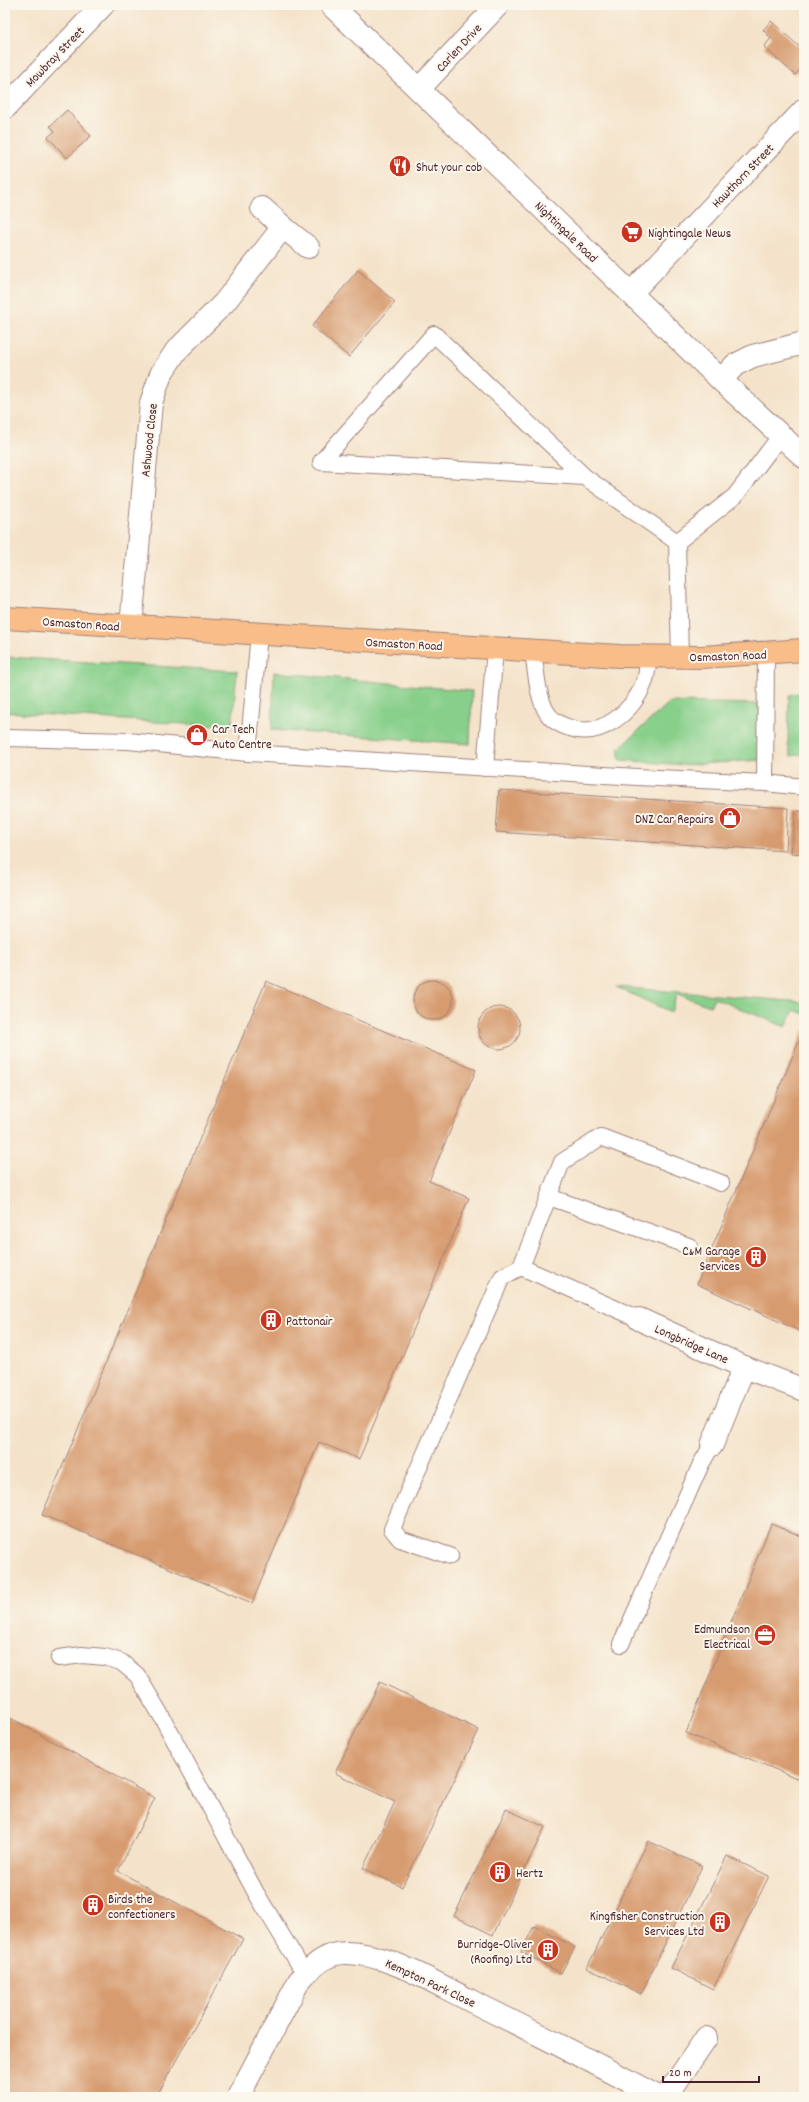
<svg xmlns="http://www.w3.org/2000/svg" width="809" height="2102" viewBox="0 0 809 2102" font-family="Dekko,sans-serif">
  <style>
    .green { fill: #87cf8a; stroke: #68775a }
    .building { fill: #d79b6f }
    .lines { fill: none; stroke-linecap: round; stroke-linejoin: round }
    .service-casing { stroke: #9f817a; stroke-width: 18 }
    .minor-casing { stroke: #9f817a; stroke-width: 24 }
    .primary-casing { stroke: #9f817a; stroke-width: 24 }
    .service { stroke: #fff; stroke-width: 16 }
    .minor { stroke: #fff; stroke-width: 22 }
    .primary { stroke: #f8bd89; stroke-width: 22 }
    .labels { text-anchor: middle; stroke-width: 4; stroke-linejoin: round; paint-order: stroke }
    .street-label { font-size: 13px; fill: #4a1f2b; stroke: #fbf7ec }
    .poi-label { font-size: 13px; fill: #4a1f2b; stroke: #fbf7ec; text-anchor: start }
  </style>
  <rect width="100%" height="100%" fill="#fbf7ec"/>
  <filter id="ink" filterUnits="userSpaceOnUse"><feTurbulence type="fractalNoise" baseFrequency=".025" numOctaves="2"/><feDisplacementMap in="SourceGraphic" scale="8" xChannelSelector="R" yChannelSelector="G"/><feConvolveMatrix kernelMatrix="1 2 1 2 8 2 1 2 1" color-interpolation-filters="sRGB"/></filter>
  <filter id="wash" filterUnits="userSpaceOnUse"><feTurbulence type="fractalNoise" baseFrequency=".012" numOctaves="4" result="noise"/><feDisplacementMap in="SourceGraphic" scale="16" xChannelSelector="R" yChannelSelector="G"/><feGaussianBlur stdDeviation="0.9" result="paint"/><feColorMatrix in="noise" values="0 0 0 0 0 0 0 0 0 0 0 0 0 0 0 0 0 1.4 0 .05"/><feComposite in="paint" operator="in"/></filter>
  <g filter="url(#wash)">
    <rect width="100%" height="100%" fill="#f4e3ca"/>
    <g class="green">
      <path d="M5 657 237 671 232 727 5 712Z"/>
      <path d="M274 672 472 691 470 744 272 730Z"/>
      <path d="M804 692V754L791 756 788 745 789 695Z"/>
      <path d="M670 702 761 704V760L684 765 620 760 618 749Z"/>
      <path d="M616 987 804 1002V1014L794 1010 786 1027 714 998 710 1006 677 994 671 1012Z"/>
    </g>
    <g id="blocks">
      <g class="building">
        <path d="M771 21 804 51V65L795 75 764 47 771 38 763 30Z"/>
        <path d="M67 110 91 136 67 158 48 137 55 131 50 126Z"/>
        <path d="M358 270 395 302 349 357 312 326Z"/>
        <path d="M499 790 788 808 786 851 496 832Z"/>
        <path d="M796 811H804V854L791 853Z"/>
        <circle cx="433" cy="1000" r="20"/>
        <path d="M266 981 476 1070 429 1181 469 1198 359 1459 319 1442 252 1603 42 1515Z"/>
        <circle cx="499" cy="1028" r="21"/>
        <path d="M804 1029V1333L697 1284Z"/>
        <path d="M771 1524 804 1537V1781L686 1733Z"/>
        <path d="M380 1682 479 1730 402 1887 363 1868 395 1802 335 1773Z"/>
        <path d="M5 1715 155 1798 118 1871 243 1939 156 2097H5Z"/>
        <path d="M506 1809 545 1827 493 1935 454 1916Z"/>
        <path d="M648 1841 702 1866 641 1994 587 1968Z"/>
        <path d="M727 1856 769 1876 713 1989 671 1968Z"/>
        <path d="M534 1926 575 1947 561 1973 521 1952Z"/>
      </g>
    </g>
  </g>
  <g filter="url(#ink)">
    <use href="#blocks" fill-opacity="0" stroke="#9f817a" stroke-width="1"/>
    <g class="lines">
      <g class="service-casing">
        <g id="service">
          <path d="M585 477 434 334 321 462 585 477 677 542 680 657"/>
          <path d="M677 542 735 496 781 435"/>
          <path d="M533 651C536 670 537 694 546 711 551 720 560 725 570 728 601 739 633 711 644 683 648 675 647 665 648 656"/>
          <path d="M5 738 128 741 248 753 637 777 765 783 804 787"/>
          <path d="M248 753 259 634"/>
          <path d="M485 768 495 649"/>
          <path d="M765 783 766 654"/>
          <path d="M549 1197 689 1246"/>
          <path d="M521 1267 562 1162 601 1137 721 1183"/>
          <path d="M450 1556 400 1539 392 1529 502 1277 521 1267 639 1319"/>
          <path d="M621 1644 701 1464 712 1445"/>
          <path d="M59 1658 82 1655 105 1657 121 1662 137 1675 162 1717 256 1893 305 1974"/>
        </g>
      </g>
      <g class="minor-casing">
        <g id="minor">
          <path d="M331 5 721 380 804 457"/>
          <path d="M419 89 498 5"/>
          <path d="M5 108 103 5"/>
          <path d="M262 208 283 227"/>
          <path d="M631 293 804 110"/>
          <path d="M721 380 735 365 753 356 804 343"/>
          <path d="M131 626 151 403 161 374 176 351 224 303 283 227 308 247"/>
          <path d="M639 1319 744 1367 804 1390"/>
          <path d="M712 1445 744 1367"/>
          <path d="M238 2097 299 1981C310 1968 326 1953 344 1953 386 1952 434 1983 471 2001 534 2032 596 2063 658 2097"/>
          <path d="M666 2097 706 2038"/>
        </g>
      </g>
      <g class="primary-casing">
        <path id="primary" d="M5 618 619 656 702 657 804 650"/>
      </g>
      <use href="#service" class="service"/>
      <use href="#minor" class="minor"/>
      <use href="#primary" class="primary"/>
    </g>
  </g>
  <defs>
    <g id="restaurant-disc" transform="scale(1.15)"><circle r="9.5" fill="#c8321e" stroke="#fbf7ec"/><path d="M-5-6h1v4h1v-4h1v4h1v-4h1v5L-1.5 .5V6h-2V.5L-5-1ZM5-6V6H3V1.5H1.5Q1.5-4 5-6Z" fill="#fff"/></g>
    <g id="supermarket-disc" transform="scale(1.15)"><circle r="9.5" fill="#c8321e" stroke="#fbf7ec"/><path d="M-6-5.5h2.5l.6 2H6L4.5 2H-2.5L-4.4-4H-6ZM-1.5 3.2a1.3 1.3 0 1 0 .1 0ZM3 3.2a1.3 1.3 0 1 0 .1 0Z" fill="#fff"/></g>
    <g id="shop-disc" transform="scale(1.15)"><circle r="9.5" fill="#c8321e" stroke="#fbf7ec"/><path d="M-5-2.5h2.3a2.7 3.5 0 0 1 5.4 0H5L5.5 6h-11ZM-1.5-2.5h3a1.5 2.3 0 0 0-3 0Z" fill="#fff"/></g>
    <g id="building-disc" transform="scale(1.15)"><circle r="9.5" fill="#c8321e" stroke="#fbf7ec"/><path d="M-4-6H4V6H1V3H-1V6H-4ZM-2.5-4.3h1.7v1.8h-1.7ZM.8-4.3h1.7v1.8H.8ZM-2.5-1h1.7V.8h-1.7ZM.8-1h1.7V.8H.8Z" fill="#fff"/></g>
    <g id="office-disc" transform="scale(1.15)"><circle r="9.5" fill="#c8321e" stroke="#fbf7ec"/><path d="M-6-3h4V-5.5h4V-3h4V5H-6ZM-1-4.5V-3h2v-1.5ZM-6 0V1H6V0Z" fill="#fff"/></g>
  </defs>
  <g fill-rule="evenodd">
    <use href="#restaurant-disc" x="400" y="166"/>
    <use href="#supermarket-disc" x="632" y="232"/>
    <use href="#shop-disc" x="197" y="735"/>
    <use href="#shop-disc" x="730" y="818"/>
    <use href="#building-disc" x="756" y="1257"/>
    <use href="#building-disc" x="271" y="1320"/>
    <use href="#office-disc" x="765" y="1635"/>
    <use href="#building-disc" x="500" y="1872"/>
    <use href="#building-disc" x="93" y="1905"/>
    <use href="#building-disc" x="720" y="1922"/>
    <use href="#building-disc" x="548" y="1950"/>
  </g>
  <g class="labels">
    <g class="street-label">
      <text transform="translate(458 47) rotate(-47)" y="5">Carlen Drive</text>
      <text transform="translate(54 56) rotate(-46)" y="5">Mowbray Street</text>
      <text transform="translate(742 175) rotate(-46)" y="5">Hawthorn Street</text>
      <text transform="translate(567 231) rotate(44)" y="5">Nightingale Road</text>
      <text transform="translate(148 440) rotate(-84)" y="5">Ashwood Close</text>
      <text transform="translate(81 623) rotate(4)" y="5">Osmaston Road</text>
      <text transform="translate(404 643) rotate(3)" y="5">Osmaston Road</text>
      <text transform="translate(728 655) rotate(-2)" y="5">Osmaston Road</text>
      <text transform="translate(692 1343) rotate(24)" y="5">Longbridge Lane</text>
      <text transform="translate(431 1982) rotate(25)" y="5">Kempton Park Close</text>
    </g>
    <g class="poi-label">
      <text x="416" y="171">Shut your cob</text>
      <text x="648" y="237">Nightingale News</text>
      <text x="212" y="733">Car Tech<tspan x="212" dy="15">Auto Centre</tspan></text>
      <text x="714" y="823" text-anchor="end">DNZ Car Repairs</text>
      <text x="740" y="1255" text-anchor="end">C&amp;M Garage<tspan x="740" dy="15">Services</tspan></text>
      <text x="286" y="1325">Pattonair</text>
      <text x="750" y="1633" text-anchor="end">Edmundson<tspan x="750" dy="15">Electrical</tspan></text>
      <text x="516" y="1877">Hertz</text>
      <text x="108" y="1903">Birds the<tspan x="108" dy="15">confectioners</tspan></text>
      <text x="704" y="1920" text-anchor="end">Kingfisher Construction<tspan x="704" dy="15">Services Ltd</tspan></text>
      <text x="532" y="1948" text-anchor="end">Burridge-Oliver<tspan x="532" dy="15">(Roofing) Ltd</tspan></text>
    </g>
  </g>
  <rect width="809" height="2102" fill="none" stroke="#fbf7ec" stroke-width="20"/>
  <path d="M663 2076v6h96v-6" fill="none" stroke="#4a1f2b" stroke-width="2"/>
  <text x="669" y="2076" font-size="12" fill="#4a1f2b" stroke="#fbf7ec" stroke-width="3" paint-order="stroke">20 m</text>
</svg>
